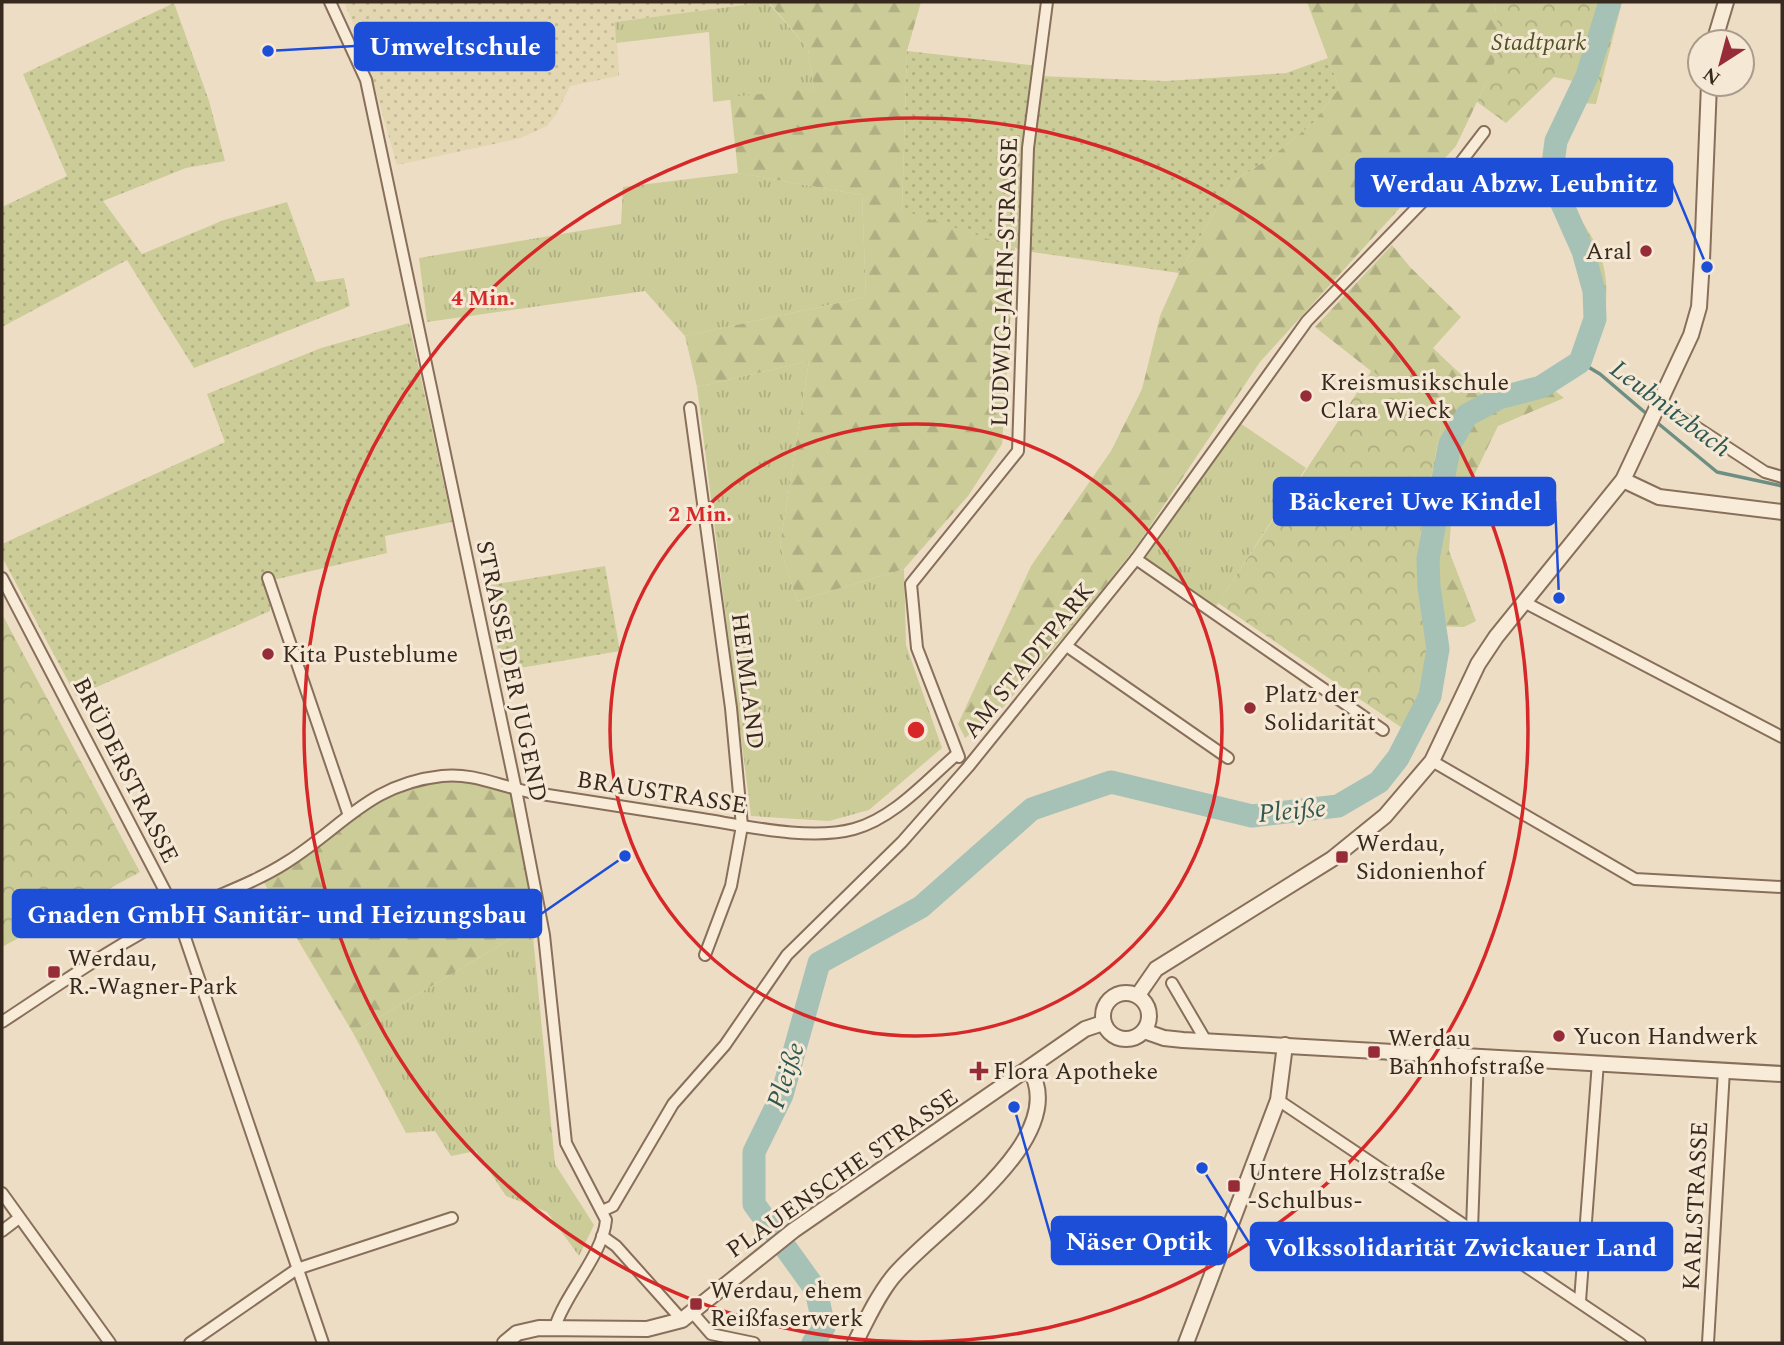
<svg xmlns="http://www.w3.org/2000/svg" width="1784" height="1345" viewBox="0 0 1784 1345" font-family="Spectral,serif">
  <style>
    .farmland { fill: url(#farmland-dots) }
    .grass { fill: url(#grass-tufts) }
    .forest { fill: url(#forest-firs) }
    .park { fill: url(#park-crowns) }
    .garden { fill: url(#garden-dots) }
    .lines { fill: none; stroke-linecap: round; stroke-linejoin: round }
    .stream { stroke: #6d8f83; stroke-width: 3.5 }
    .river { stroke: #a6c1b6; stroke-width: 23 }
    .minor-casing { stroke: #886f5b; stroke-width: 14 }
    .tertiary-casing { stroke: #886f5b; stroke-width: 18 }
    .minor { stroke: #f8ecd8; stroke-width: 10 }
    .tertiary { stroke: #f8ecd8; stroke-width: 14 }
    .ring { fill: none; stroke: #d62828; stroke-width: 3.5 }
    .poi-dot { fill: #962c37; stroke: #f5e8d4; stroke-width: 2.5 }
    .labels { text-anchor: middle; stroke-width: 6; stroke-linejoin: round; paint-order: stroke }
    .park-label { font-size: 24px; font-style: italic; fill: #4d5526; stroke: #f5e8d4 }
    .poi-label { font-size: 24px; fill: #38291f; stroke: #f5e8d4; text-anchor: start }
    .street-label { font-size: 24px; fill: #38291f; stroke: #f5e8d4 }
    .water-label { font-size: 26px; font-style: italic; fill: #2e5851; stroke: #f5e8d4 }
    .centre { fill: #d62828; stroke: #f5e8d4; stroke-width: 3.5 }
    .ring-label { font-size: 21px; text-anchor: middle; font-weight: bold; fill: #d62828; stroke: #f5e8d4; stroke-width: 6; stroke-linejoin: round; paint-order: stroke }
    .leader { fill: none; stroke: #1d4ed8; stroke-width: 2.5 }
    .callout-dot { fill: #1d4ed8; stroke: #f5e8d4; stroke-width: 2.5 }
    .callout { fill: #1d4ed8; stroke: #1d4ed8; stroke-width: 2.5 }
    .callout-label { font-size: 26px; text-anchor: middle; font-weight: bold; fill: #fff }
  </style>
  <defs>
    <pattern id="farmland-dots" width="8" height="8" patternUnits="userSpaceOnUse" patternTransform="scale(1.75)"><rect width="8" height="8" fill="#e3d7b2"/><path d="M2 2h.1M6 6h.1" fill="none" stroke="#c4b999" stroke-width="1.8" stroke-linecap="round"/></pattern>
    <pattern id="grass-tufts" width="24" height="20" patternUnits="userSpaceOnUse" patternTransform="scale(1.75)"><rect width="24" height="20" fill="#cbcc98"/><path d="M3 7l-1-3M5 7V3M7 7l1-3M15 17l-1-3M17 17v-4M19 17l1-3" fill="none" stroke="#afaf83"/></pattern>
    <pattern id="forest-firs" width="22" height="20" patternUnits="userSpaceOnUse" patternTransform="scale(1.75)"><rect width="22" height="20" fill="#cbcc98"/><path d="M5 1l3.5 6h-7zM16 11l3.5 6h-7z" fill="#afaf83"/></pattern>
    <pattern id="park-crowns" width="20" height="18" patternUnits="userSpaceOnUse" patternTransform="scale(1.75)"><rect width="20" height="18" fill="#cbcc98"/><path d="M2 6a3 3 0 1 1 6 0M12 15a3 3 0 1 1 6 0" fill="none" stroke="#afaf83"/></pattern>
    <pattern id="garden-dots" width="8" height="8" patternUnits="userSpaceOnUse" patternTransform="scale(1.75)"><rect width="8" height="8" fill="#cbcc98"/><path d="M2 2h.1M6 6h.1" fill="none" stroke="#afaf83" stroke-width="1.8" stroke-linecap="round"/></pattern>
  </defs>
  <rect width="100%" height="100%" fill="#eeddc5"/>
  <path class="farmland" d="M344 2H769L616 22 619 76 570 86 557 113 547 126 521 138 397 165 364 50Z"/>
  <g class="grass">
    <path d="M768 2 808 49 814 89 713 102 709 32 616 43 615 22Z"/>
    <path d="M1603 2H1622L1596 104 1582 103C1570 129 1561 153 1564 181 1566 199 1581 219 1590 234 1616 276 1608 321 1588 363L1584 367 1544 390 1493 405 1482 392C1557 384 1614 344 1579 262 1572 245 1546 203 1545 189 1543 169 1547 144 1555 126 1561 110 1570 99 1573 81Z"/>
    <path d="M738 173 862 195 866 297 685 336 645 291 427 322 419 258 621 224 623 187Z"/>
    <path d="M809 361 780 546 797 601 904 569 906 645 942 748 869 810 829 821 751 816 697 387Z"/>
    <path d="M1237 421 1306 468 1213 611 1136 559Z"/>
    <path d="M532 926 555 1164 594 1225 579 1256 547 1212 506 1196 476 1151 451 1156 435 1131 406 1133 353 1033Z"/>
  </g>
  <g class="forest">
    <path d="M769 2H921L907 51 902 209 1015 248 1002 444 968 496 904 569 797 601 780 546 809 361 697 387 685 336 866 297 862 195 738 173 730 97 814 89 808 49Z"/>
    <path d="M1307 2H1494L1500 35 1494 66 1456 146 1260 362 1138 544 1083 614 999 712 965 738 958 724 1031 566 1111 451 1142 389 1160 316 1179 273 1232 182 1270 158 1314 122 1339 88Z"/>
    <path d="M1392 245 1410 267 1461 317 1433 348 1493 405 1550 387 1564 398 1498 426 1451 523 1449 551 1476 621 1464 627 1434 626 1420 537 1441 426 1315 327Z"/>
    <path d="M442 776 516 790 534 884 532 926 353 1033 263 881 381 793Z"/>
  </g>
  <g class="park">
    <path d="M1494 2H1603L1573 81 1554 77 1506 123 1477 102C1497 60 1503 49 1494 2Z"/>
    <path d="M1372 370 1441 426 1420 537 1438 649 1430 696 1411 734 1218 603Z"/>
    <path d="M2 614 140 872 2 947Z"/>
  </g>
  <g class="garden">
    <path d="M174 3 209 101 225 161 186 168 103 201 142 254 224 220 287 202 316 282 344 278 350 306 194 368 127 260 2 327V207L67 176 23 74Z"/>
    <path d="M907 51 1039 66 1038 76 1166 81 1286 73 1328 58 1339 88 1314 122 1270 158 1232 182 1179 273 1025 251 902 210Z"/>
    <path d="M409 323 452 522 385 536 387 553 269 581 270 611 76 696 2 557V544L225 442 207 394 321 348Z"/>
    <path d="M605 566 620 651 502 671 485 586Z"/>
  </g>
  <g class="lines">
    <g class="stream">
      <path d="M1580 362 1600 374 1648 415"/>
      <path d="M1654 420 1717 472 1782 486"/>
    </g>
    <path class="river" d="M813 1343 824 1327 816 1290 754 1204V1152L782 1095 819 963 921 907 1032 809 1111 782 1252 816 1338 806 1379 782 1398 758 1430 696 1438 649 1429 587 1428 559 1450 444 1467 415 1499 398 1541 387 1580 362 1595 319 1594 291 1583 251 1551 179 1556 141 1587 76 1610 2"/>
    <g class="minor-casing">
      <g id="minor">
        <path d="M330 2 366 80 516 790 544 935 566 1143 606 1220C603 1255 566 1292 555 1327"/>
        <path d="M1661 404 1765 472 1782 477"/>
        <path d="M690 408 731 708 742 826 731 886 705 955"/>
        <path d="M1136 559 1383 730"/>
        <path d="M2 578 177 914 323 1343"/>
        <path d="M268 578 348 813"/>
        <path d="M1524 602 1782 737"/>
        <path d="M1068 647 1228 758"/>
        <path d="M959 757 917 648 911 584 1018 451 1028 148 1047 2"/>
        <path d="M1432 761 1635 879 1782 887"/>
        <path d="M1172 983 1206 1041"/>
        <path d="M2 1022C57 986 119 942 178 914 214 896 253 884 287 862 343 827 369 784 442 776 474 772 503 788 535 793 590 802 646 810 702 819 746 826 810 841 854 829 894 818 926 781 956 755"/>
        <path d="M1278 1100 1640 1343"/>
        <path d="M2 1193 110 1343"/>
        <path d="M602 1211 613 1206 673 1104 725 1045 787 955 902 842 968 767 1136 559 1307 321 1461 162 1484 132"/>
        <path d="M1472 1230 1478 1055"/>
        <path d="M2 1231 19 1218"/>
        <path d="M602 1236 616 1246 682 1320"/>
        <path d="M1580 1301 1598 1062"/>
        <path d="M692 1312 711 1334 754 1343"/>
        <path d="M190 1343 297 1269 452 1218"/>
        <path d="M1708 1343 1724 1070"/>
      </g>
    </g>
    <g class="tertiary-casing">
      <g id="tertiary">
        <path d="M1714 42 1726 2"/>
        <path d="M1623 480 1659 497 1782 512"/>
        <circle cx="1126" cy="1016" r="23"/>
        <path d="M1138 995 1156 969 1332 859 1385 816 1432 761 1478 664 1496 637 1623 480 1691 335 1699 307 1702 260 1709 84"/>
        <path d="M1144 1031 1164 1038 1183 1040 1782 1074"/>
        <path d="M505 1343 517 1333 539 1328 647 1329 682 1320 794 1230 1085 1029 1103 1023"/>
        <path d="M855 1343C866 1321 877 1297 892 1278 930 1230 1075 1140 1029 1068"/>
        <path d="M1186 1343 1278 1100 1285 1045"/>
      </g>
    </g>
    <use href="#minor" class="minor"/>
    <use href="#tertiary" class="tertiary"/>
  </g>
  <g class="ring">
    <circle cx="916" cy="730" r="306"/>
    <circle cx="916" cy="730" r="612"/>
  </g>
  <g class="poi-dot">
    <circle cx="1646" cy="251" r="7"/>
    <circle cx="1306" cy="396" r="7"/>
    <circle cx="268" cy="654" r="7"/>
    <circle cx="1250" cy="708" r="7"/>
    <rect x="1335" y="850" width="14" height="14" rx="3.5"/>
    <rect x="47" y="965" width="14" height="14" rx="3.5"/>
    <circle cx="1559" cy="1036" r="7"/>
    <rect x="1367" y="1045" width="14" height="14" rx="3.5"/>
    <path d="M975.5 1060.5h7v7h7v7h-7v7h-7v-7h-7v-7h7z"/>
    <rect x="1227" y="1179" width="14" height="14" rx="3.5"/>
    <rect x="689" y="1297" width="14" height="14" rx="3.5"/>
  </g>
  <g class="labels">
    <g class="park-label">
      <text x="1539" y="50">Stadtpark</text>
    </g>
    <g class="poi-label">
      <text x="1632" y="259" text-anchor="end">Aral</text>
      <text x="1320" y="390">Kreismusikschule<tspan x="1320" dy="28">Clara Wieck</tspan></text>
      <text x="282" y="662">Kita Pusteblume</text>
      <text x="1264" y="702">Platz der<tspan x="1264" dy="28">Solidarität</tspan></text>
      <text x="1356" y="851">Werdau,<tspan x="1356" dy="28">Sidonienhof</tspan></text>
      <text x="68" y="966">Werdau,<tspan x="68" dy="28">R.-Wagner-Park</tspan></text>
      <text x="1573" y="1044">Yucon Handwerk</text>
      <text x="1388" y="1046">Werdau<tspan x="1388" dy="28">Bahnhofstraße</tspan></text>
      <text x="993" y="1079">Flora Apotheke</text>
      <text x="1248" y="1180">Untere Holzstraße<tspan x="1248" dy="28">-Schulbus-</tspan></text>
      <text x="710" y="1298">Werdau, ehem<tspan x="710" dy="28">Reißfaserwerk</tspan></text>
    </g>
    <g class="street-label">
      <text transform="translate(1004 282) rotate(-88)" y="8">LUDWIG-JAHN-STRASSE</text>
      <text transform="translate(1028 660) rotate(-51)" y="8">AM STADTPARK</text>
      <text transform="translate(512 671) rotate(78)" y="8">STRASSE DER JUGEND</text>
      <text transform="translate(748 681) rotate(83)" y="8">HEIMLAND</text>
      <text transform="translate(126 770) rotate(63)" y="8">BRÜDERSTRASSE</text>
      <text transform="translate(662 792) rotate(9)" y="8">BRAUSTRASSE</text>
      <text transform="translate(842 1173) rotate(-35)" y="8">PLAUENSCHE STRASSE</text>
      <text transform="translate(1695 1206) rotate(-87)" y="8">KARLSTRASSE</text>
    </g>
    <g class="water-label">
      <text transform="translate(1671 408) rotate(37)" y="9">Leubnitzbach</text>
      <text transform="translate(1292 810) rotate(-5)" y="9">Pleiße</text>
      <text transform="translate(785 1075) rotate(-71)" y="9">Pleiße</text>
    </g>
  </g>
  <circle cx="916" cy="730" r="10" class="centre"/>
  <g class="ring-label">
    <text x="483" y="305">4 Min.</text>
    <text x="700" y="521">2 Min.</text>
  </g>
  <path class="leader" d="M268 51L355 46M1707 267L1672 183M1559 598L1555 501M625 856L541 914M1014 1107L1052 1241M1202 1168L1251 1246"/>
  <g class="callout-dot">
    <circle cx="268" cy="51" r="7"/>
    <circle cx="1707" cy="267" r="7"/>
    <circle cx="1559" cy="598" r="7"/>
    <circle cx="625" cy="856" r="7"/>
    <circle cx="1014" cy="1107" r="7"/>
    <circle cx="1202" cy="1168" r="7"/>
  </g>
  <g class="callout">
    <rect x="355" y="23" width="199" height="47" rx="7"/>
    <rect x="1356" y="159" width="316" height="47" rx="7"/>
    <rect x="1274" y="478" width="281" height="47" rx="7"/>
    <rect x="13" y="890" width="528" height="47" rx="7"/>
    <rect x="1052" y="1217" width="174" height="47" rx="7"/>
    <rect x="1251" y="1223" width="421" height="47" rx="7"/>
  </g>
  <g class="callout-label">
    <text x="455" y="55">Umweltschule</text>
    <text x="1514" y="192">Werdau Abzw. Leubnitz</text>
    <text x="1415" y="510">Bäckerei Uwe Kindel</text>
    <text x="277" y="923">Gnaden GmbH Sanitär- und Heizungsbau</text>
    <text x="1139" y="1250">Näser Optik</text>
    <text x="1461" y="1256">Volkssolidarität Zwickauer Land</text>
  </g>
  <rect width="1784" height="1345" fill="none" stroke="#38291f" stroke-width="7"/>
  <g transform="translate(1721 63) rotate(216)"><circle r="33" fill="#f5e8d4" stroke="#a99c8c" stroke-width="2"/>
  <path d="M0-5L12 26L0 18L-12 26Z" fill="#962c37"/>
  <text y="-10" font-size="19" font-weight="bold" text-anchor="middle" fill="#38291f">N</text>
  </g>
</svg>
